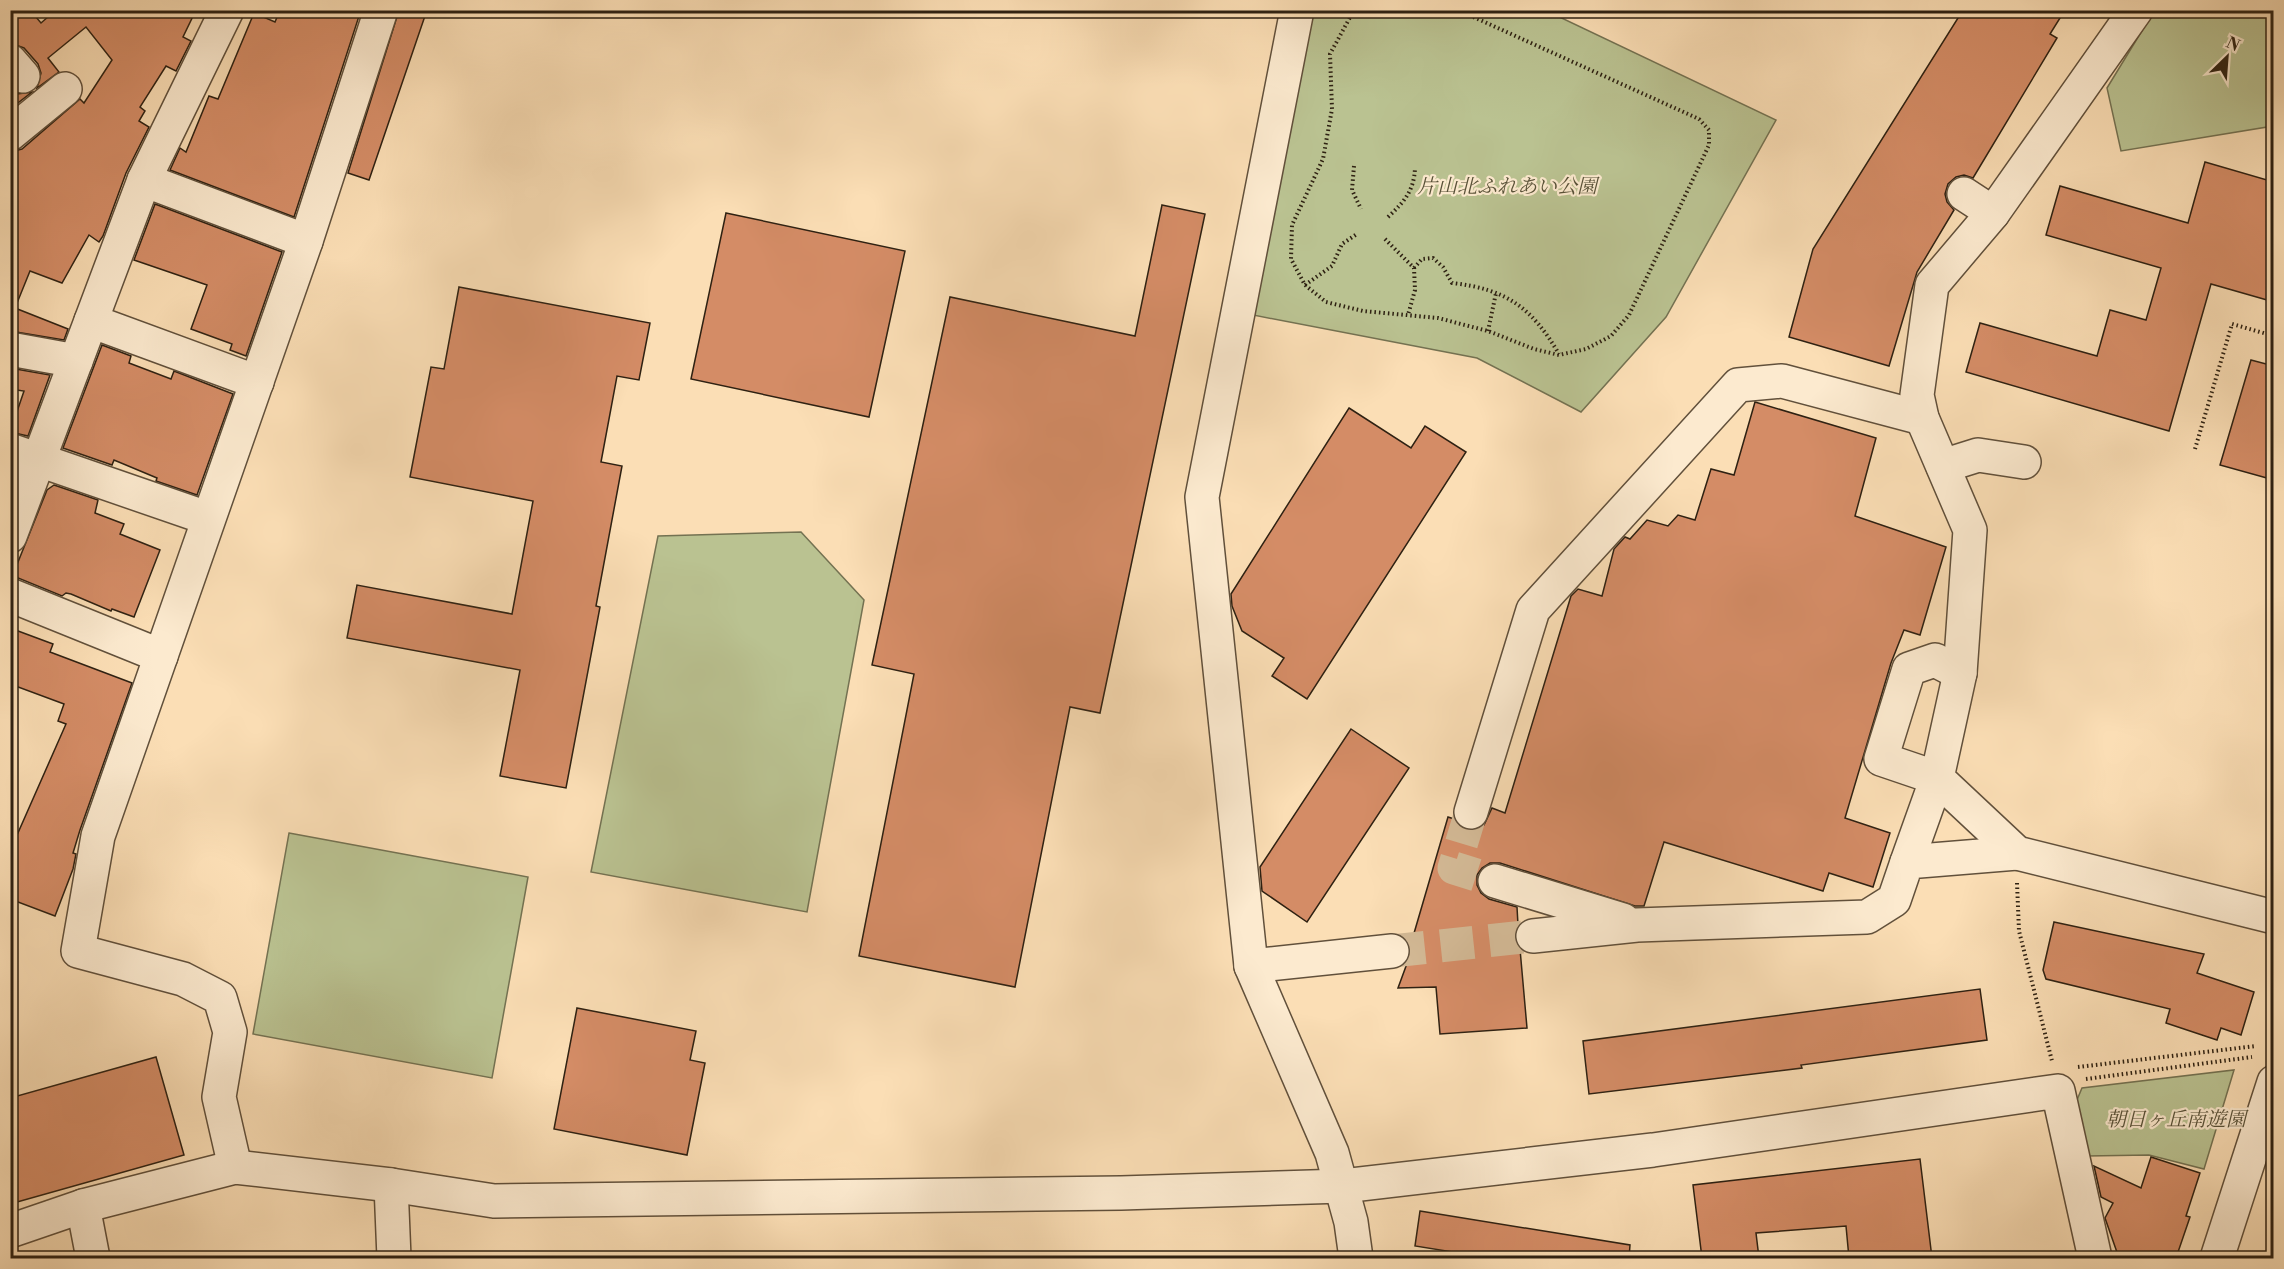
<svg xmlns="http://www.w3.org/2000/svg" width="2284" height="1269" viewBox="0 0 2284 1269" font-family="'Libre Bodoni','Noto Serif JP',serif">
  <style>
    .green { fill: #bac291; stroke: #747252; stroke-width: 1.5 }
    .building { fill: #d48c66; stroke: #2e2112; stroke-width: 1.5 }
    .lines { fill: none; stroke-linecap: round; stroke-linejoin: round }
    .minor-tunnel { stroke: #d2b894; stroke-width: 33; stroke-dasharray: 33 16; stroke-linecap: butt }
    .minor-casing { stroke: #61503b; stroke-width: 36 }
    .path { stroke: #2e2112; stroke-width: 4; stroke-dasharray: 1.5 3; stroke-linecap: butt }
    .minor { stroke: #fceacf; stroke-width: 33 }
    .labels { text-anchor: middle; stroke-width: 4.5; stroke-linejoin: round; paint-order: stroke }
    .park-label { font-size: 20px; font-style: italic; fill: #585138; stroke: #fceacf }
  </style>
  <rect width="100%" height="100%" fill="#fbdeb5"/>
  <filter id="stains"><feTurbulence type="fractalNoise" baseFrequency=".00333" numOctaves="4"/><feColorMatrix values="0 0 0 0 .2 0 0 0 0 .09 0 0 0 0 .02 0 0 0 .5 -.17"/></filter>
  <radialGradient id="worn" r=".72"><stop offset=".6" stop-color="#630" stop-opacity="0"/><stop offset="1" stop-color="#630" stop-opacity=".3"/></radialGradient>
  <g class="green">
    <path d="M1313 11H1547L1776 120 1666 317 1581 412 1477 358 1253 315Z"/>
    <path d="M2154 11H2273V126L2121 151 2107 88Z"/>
    <path d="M801 532 864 600 807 912 591 872 658 536Z"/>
    <path d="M289 833 528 877 492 1078 253 1034Z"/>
    <path d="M2234 1070 2204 1169 2149 1155 2087 1156 2074 1107 2082 1088Z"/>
  </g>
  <g class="building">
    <path d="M10 10H30L41 23 56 10H196L183 37 191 41 176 71 166 66 140 107 145 111 139 121 149 127 126 173 103 236 99 242 89 235 62 283 30 271 15 308 68 329 64 340 10 331V152L22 149 80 99 84 103 112 60 86 27 48 58 59 72 37 88 41 73 38 64 24 48 10 43Z"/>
    <path d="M280 10H354L360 13 294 217 170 170 180 148 186 152 209 96 218 99 254 13 275 22Z"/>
    <path d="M399 10H427L369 180 348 173Z"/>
    <path d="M1963 10H2065L2050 34 2057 38 1973 178 1964 175 1956 177 1948 184 1945 194 1947 202 1954 210 1917 272 1889 366 1789 337 1813 249Z"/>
    <path d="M10 90 17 94 32 92 10 109Z"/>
    <path d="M2205 162 2274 182V302L2211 284 2169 431 1966 372 1980 323 2097 356 2110 310 2146 320 2161 268 2046 235 2060 186 2188 223Z"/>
    <path d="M155 204 282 252 246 356 230 350 232 344 191 329 207 285 134 260Z"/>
    <path d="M1162 205 1205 214 1100 713 1070 707 1015 987 859 956 914 674 872 665 950 297 1135 336Z"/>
    <path d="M726 213 905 251 869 417 691 379Z"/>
    <path d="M459 287 650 323 639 380 617 376 601 462 622 466 596 606 600 607 566 788 500 776 520 670 347 638 357 585 512 614 533 501 410 477 431 367 444 369Z"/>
    <path d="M102 345 131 356 129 363 171 379 174 371 233 394 197 495 156 481 157 478 114 460 112 465 63 448Z"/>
    <path d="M2251 360 2274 366V480L2220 465Z"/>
    <path d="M10 368 50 375 28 436 10 432 24 391 10 389Z"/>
    <path d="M1755 402 1876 438 1855 516 1946 547 1920 635 1904 630 1891 663 1845 818 1890 833 1873 887 1829 873 1823 891 1664 842 1644 906H1635L1500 863H1490L1482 868 1477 875V885L1481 893 1489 899 1517 907 1518 925 1514 937 1520 949 1527 1028 1440 1034 1436 987 1398 988 1409 958 1410 947 1448 817 1454 819 1465 830H1475L1484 825 1492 808 1505 813 1571 596 1578 589 1602 596 1614 549 1625 537 1630 539 1647 520 1668 526 1678 515 1695 520 1711 469 1734 475Z"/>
    <path d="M1349 408 1411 448 1425 426 1466 452 1307 699 1272 676 1284 658 1242 631 1232 606 1231 594Z"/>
    <path d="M54 485 98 500 95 513 124 524 120 534 160 550 134 617 112 609 111 611 71 594 66 593 62 596 18 578 14 572 47 490Z"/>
    <path d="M10 628 53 644 50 652 132 683 80 830 73 853 76 854 73 869 55 916 10 899V851L66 724 58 721 64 704 10 684Z"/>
    <path d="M1351 729 1409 768 1307 922 1262 891 1260 867Z"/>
    <path d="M2054 922 2204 954 2197 973 2254 992 2241 1035 2221 1028 2217 1040 2166 1023 2170 1009 2046 979 2043 970Z"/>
    <path d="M1980 989 1987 1040 1801 1065 1802 1068 1589 1094 1583 1041Z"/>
    <path d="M577 1008 696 1031 690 1060 705 1063 687 1155 554 1129Z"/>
    <path d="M156 1057 184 1155 10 1204V1098Z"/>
    <path d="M2151 1157 2200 1173 2186 1216 2190 1217 2176 1258H2119L2105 1218 2113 1203 2101 1197 2094 1166 2141 1188Z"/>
    <path d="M1920 1159 1932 1258H1849L1846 1226 1756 1233 1759 1258H1702L1693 1185Z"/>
    <path d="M1420 1211 1630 1245 1629 1258H1490L1415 1246Z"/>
  </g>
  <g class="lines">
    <g class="minor-tunnel">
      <path d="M1471 812 1454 868 1495 881"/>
      <path d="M1392 951 1533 936"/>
    </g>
    <g class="minor-casing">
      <g id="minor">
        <path d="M1297 10 1202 497 1251 966 1332 1153 1351 1222 1356 1258"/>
        <path d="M10 61 23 76"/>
        <path d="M10 134 65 89"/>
        <path d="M144 180 306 241"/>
        <path d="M1964 194 1993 213 1932 285 1917 395 1922 418 1970 530 1960 673 1937 778 2017 853 2274 917"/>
        <path d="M1993 213 2136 10"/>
        <path d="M91 321 257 382"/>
        <path d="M10 349 76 361"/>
        <path d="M10 450 207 518"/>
        <path d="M1943 466 1978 455 2024 462"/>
        <path d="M10 536 144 180 227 10"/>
        <path d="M10 595 161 656"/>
        <path d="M1471 812 1533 610 1738 385 1782 381 1922 418"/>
        <path d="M1907 862 1937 778 1881 759 1909 669 1935 660 1960 673"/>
        <path d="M1495 881 1623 920"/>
        <path d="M1533 936 1637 925 1867 917 1894 900 1907 862 2017 853"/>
        <path d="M1251 966 1392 951"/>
        <path d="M235 1167 219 1097 230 1032 220 998 183 979 78 951 98 836 306 241 381 10"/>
        <path d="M391 1185 394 1258"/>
        <path d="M83 1206 93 1258"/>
        <path d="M10 1231 83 1206 235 1167 391 1185 494 1201 1121 1193 1343 1186 1653 1150 2058 1091 2095 1258"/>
        <path d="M2217 1258 2274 1082"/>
      </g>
    </g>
    <g class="path">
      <path d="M1354 10 1330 54 1332 109 1323 159 1292 225 1291 259 1305 285 1326 302 1363 311 1438 318 1488 331 1534 349 1559 355 1586 349 1611 336 1629 315 1709 145V130L1699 119 1458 10"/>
      <path d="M1354 166 1352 190 1361 209"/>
      <path d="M1388 217C1404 202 1414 191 1415 168"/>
      <path d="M1385 239 1414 268 1415 290 1408 315"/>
      <path d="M1414 268 1422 259 1433 258 1443 267 1452 283C1507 289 1532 308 1559 354"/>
      <path d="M1305 285 1332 266 1342 244 1357 234"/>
      <path d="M1488 331 1496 293"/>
      <path d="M2195 449 2232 324 2274 336"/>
      <path d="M2017 883 2019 931 2052 1061"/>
      <path d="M2078 1067 2256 1046"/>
      <path d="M2086 1079 2252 1057"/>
    </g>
    <use href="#minor" class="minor"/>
  </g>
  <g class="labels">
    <g class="park-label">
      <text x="1507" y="193">片山北ふれあい公園</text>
      <text x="2176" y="1126">朝日ヶ丘南遊園</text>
    </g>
  </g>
  <rect width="2284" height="1269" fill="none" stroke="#fbdeb5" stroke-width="36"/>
  <rect x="12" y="12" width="2260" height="1245" fill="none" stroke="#2e2112" stroke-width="3"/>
  <rect x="18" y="18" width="2248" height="1233" fill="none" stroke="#2e2112" stroke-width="1.5"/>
  <g transform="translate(2227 57) rotate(25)" stroke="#fceacf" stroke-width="4.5" paint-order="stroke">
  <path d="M0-4.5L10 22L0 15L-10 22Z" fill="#2e2112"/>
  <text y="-9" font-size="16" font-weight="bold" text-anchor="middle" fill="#2e2112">N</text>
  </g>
  <rect width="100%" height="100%" filter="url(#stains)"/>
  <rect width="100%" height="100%" fill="url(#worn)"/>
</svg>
